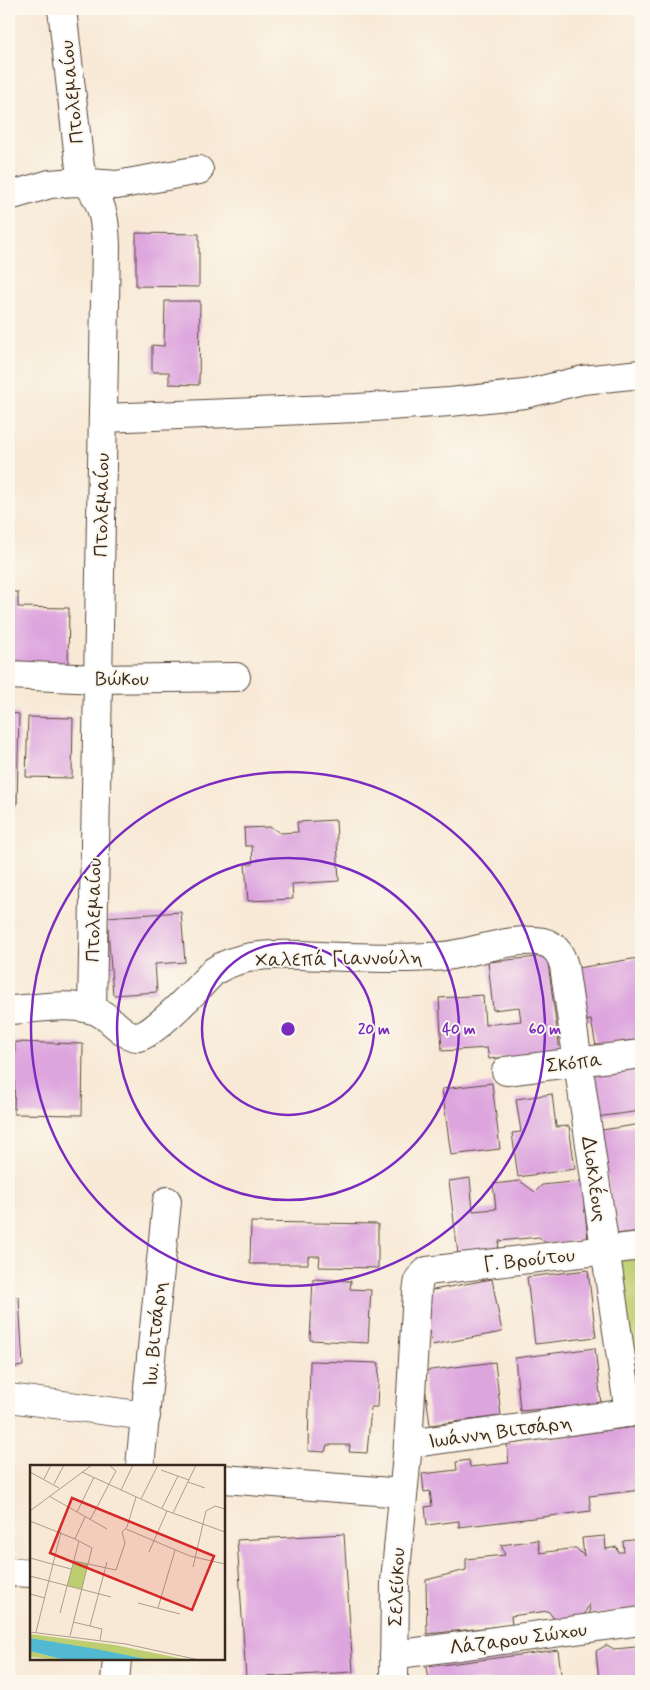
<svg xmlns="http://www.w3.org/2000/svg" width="650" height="1690" viewBox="0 0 650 1690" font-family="Mynerve,sans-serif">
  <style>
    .green { fill: #bdce70; stroke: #7c7c47 }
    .building { fill: #dda5de }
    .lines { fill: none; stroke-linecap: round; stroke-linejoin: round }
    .street-casing { stroke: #57473a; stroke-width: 30 }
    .street { stroke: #fff; stroke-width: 28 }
    .ring { fill: none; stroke: #7b2cbf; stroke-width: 2.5 }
    .labels { text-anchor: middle; stroke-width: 4; stroke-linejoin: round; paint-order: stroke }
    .street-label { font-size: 20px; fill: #3b2a1e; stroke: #fbf7ec }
    .inset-road { fill: none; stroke: #ac9d8c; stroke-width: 1 }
    .view { fill: #d62828; fill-opacity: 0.15; stroke: #d62828; stroke-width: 2.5 }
    .inset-edge { fill: none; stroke: #3b2a1e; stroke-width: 2.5 }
    .centre { fill: #7b2cbf; stroke: #fbf7ec; stroke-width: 2.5 }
    .ring-label { font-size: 15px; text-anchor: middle; font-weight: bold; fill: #7b2cbf; stroke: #fbf7ec; stroke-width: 4; stroke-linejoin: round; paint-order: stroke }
  </style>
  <rect width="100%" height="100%" fill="#fbf7ec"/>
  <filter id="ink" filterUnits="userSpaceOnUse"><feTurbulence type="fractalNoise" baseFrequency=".02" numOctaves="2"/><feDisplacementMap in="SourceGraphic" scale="10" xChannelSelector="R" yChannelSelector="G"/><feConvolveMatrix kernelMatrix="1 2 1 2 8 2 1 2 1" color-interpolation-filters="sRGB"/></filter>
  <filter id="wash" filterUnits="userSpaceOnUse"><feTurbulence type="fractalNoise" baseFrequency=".0096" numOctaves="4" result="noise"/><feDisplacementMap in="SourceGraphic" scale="20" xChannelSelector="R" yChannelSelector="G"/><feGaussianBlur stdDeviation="1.12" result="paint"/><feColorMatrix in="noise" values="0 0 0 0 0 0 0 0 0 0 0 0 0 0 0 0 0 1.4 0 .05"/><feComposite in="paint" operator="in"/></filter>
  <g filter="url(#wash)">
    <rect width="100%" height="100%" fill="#f8e9d6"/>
    <path class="green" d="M641 1246V1411L606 1251Z"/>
    <g id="blocks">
      <g class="building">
        <path d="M136 233 199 234V287L136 286Z"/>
        <path d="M165 301H200L199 385 169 384V372H152V345L164 346Z"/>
        <path d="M9 592H18V607L69 608 68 669 9 668Z"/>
        <path d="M9 713 19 714 17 805H9Z"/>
        <path d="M28 717 73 718 72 778 26 777Z"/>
        <path d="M336 820 339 881 292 884 293 899 248 901 245 864H253L252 846H245L244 828 271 827 280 833 298 832 297 822Z"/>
        <path d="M181 912 185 962 155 964 157 992 113 995 107 917Z"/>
        <path d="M547 956 560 1052 489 1059 487 1048 442 1051 439 998 483 995 485 1025 521 1021 519 1007 493 1010 488 962Z"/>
        <path d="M638 958 641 977V1039L596 1046 591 1020 586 1021 572 969Z"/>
        <path d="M15 1042 83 1044 82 1115 14 1114Z"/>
        <path d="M641 1068V1111L596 1117 591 1074Z"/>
        <path d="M492 1083 500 1149 451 1155 442 1089Z"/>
        <path d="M552 1094 556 1127 569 1126 575 1169 518 1177 512 1133 521 1132 516 1099Z"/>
        <path d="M641 1124V1231L616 1234 602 1130Z"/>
        <path d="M470 1178 473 1211 496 1209 493 1184 520 1181 535 1192 542 1185 582 1181 588 1240 547 1244 539 1237 499 1241 498 1250 458 1254 449 1181Z"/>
        <path d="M251 1222 378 1224V1268L319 1267 320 1256H308V1264H250Z"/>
        <path d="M588 1270 596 1337 535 1344 527 1277Z"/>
        <path d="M313 1279 351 1281 350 1289 371 1290 368 1343 310 1340Z"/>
        <path d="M492 1279 502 1332 432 1345 422 1292Z"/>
        <path d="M19 1297 23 1366 9 1368V1298Z"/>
        <path d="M595 1348 601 1404 520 1411 515 1358Z"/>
        <path d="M310 1361 379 1363 377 1407H371L367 1453 349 1452 350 1445H327L325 1452 308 1451Z"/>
        <path d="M495 1362 501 1416 430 1425 423 1371Z"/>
        <path d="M641 1426V1490L589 1496 591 1511 459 1527V1521L427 1525 425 1507 432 1506 430 1491 424 1492 422 1474 457 1470 456 1462 469 1460 470 1467 509 1463 507 1444Z"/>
        <path d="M344 1534 353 1672 246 1678 237 1540Z"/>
        <path d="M605 1536 606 1549 617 1547 618 1552H624L623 1541 641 1539V1609L590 1615 589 1604 583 1618 556 1621 548 1611 511 1616 512 1625 427 1634 426 1580 466 1570V1559L505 1555 501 1545 538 1540 540 1553 576 1548 584 1556 582 1538Z"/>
        <path d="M607 1645 614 1649 636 1647 640 1681H599L596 1651Z"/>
        <path d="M558 1650 562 1681H428L426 1667Z"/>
      </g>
    </g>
  </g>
  <g filter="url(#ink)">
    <use href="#blocks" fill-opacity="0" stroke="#57473a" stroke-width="1"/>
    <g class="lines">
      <g class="street-casing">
        <g id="street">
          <path d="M62 9 80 168C84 180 92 188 97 199 105 213 105 230 106 246L92 1009"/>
          <path d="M9 196 50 184 75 182 117 185 199 170"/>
          <path d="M103 418 357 408 450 402 525 394 583 380 641 374"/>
          <path d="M9 675 98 679 236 677"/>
          <path d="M9 1010C34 1009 70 1002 93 1010 109 1014 123 1038 139 1037 153 1035 202 984 214 971 252 947 303 956 345 957 379 958 411 959 444 956 472 953 516 936 543 942 555 945 561 954 564 966L629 1413"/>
          <path d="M506 1071 641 1054"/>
          <path d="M9 1398 146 1416"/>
          <path d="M408 1444 417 1292 419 1279 427 1271 641 1246"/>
          <path d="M140 1466 167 1201"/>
          <path d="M224 1479 403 1493"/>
          <path d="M9 1572 31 1573"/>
          <path d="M394 1655 641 1621"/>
          <path d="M115 1681 117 1659"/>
          <path d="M394 1681 395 1581 408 1444 641 1411"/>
        </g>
      </g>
      <use href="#street" class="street"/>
    </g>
  </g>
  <g class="ring">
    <circle cx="288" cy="1029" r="86"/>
    <circle cx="288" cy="1029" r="171"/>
    <circle cx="288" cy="1029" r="257"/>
  </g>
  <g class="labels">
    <g class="street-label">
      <text transform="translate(71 92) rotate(-96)" y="7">Πτολεμαίου</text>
      <text transform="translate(101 505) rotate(-89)" y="7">Πτολεμαίου</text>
      <text x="122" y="685">Βώκου</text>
      <text transform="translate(93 910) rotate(-89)" y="7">Πτολεμαίου</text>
      <text transform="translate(339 958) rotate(-1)" y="7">Χαλεπά Γιαννούλη</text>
      <text transform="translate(574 1062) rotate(-7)" y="7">Σκόπα</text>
      <text transform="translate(595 1179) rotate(82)" y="7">Διοκλέους</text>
      <text transform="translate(529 1259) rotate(-6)" y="7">Γ. Βρούτου</text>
      <text transform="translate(154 1334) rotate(-85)" y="7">Ιω. Βιτσάρη</text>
      <text transform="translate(500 1431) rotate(-8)" y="7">Ιωάννη Βιτσάρη</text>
      <text transform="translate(396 1587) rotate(-88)" y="7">Σελεύκου</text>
      <text transform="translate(518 1638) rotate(-8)" y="7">Λάζαρου Σώχου</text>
    </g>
  </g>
  <g transform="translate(30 1465)">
    <rect width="195" height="195" fill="#f8e9d6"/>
    <path d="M44 96 58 99 52 124 37 121ZM0 169 85 180 159 195H121L0 173ZM0 186 35 195 0 192Z" fill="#bdce70"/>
    <path d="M0 173 66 184 121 195H35L0 186Z" fill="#53b8d1"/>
    <path class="inset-road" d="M131 5 159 15M0 7 29 23M52 7 137 46 195 67M14 14 21 0M158 17 175 23M24 19 34 0M91 25 103 0M19 31 77 64M111 34 128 0M132 43 148 11M0 46 62 0M47 47 64 12M143 48 166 0M60 55 86 6 79 0M0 56 45 74M96 64 160 91 195 99M45 74 55 52M119 87 137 46M0 93 41 104M44 96 86 105 95 78 92 67 97 62 106 32M163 102 176 46 185 41 195 44M0 111 81 132M0 129 15 133M108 138 150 149M128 143 145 85M30 148 49 76 45 74M43 157 60 161M0 167 96 179 169 195M6 167 31 67M40 171 62 83 49 76M70 175 72 164 60 161 77 97"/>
    <path class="view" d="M42 33 184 91 162 145 20 88Z"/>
    <rect width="195" height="195" class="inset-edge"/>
  </g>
  <circle cx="288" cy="1029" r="8" class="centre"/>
  <g class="ring-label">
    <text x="374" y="1034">20 m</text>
    <text x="459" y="1034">40 m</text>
    <text x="545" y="1034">60 m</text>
  </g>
  <rect width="650" height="1690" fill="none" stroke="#fbf7ec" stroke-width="30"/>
</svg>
